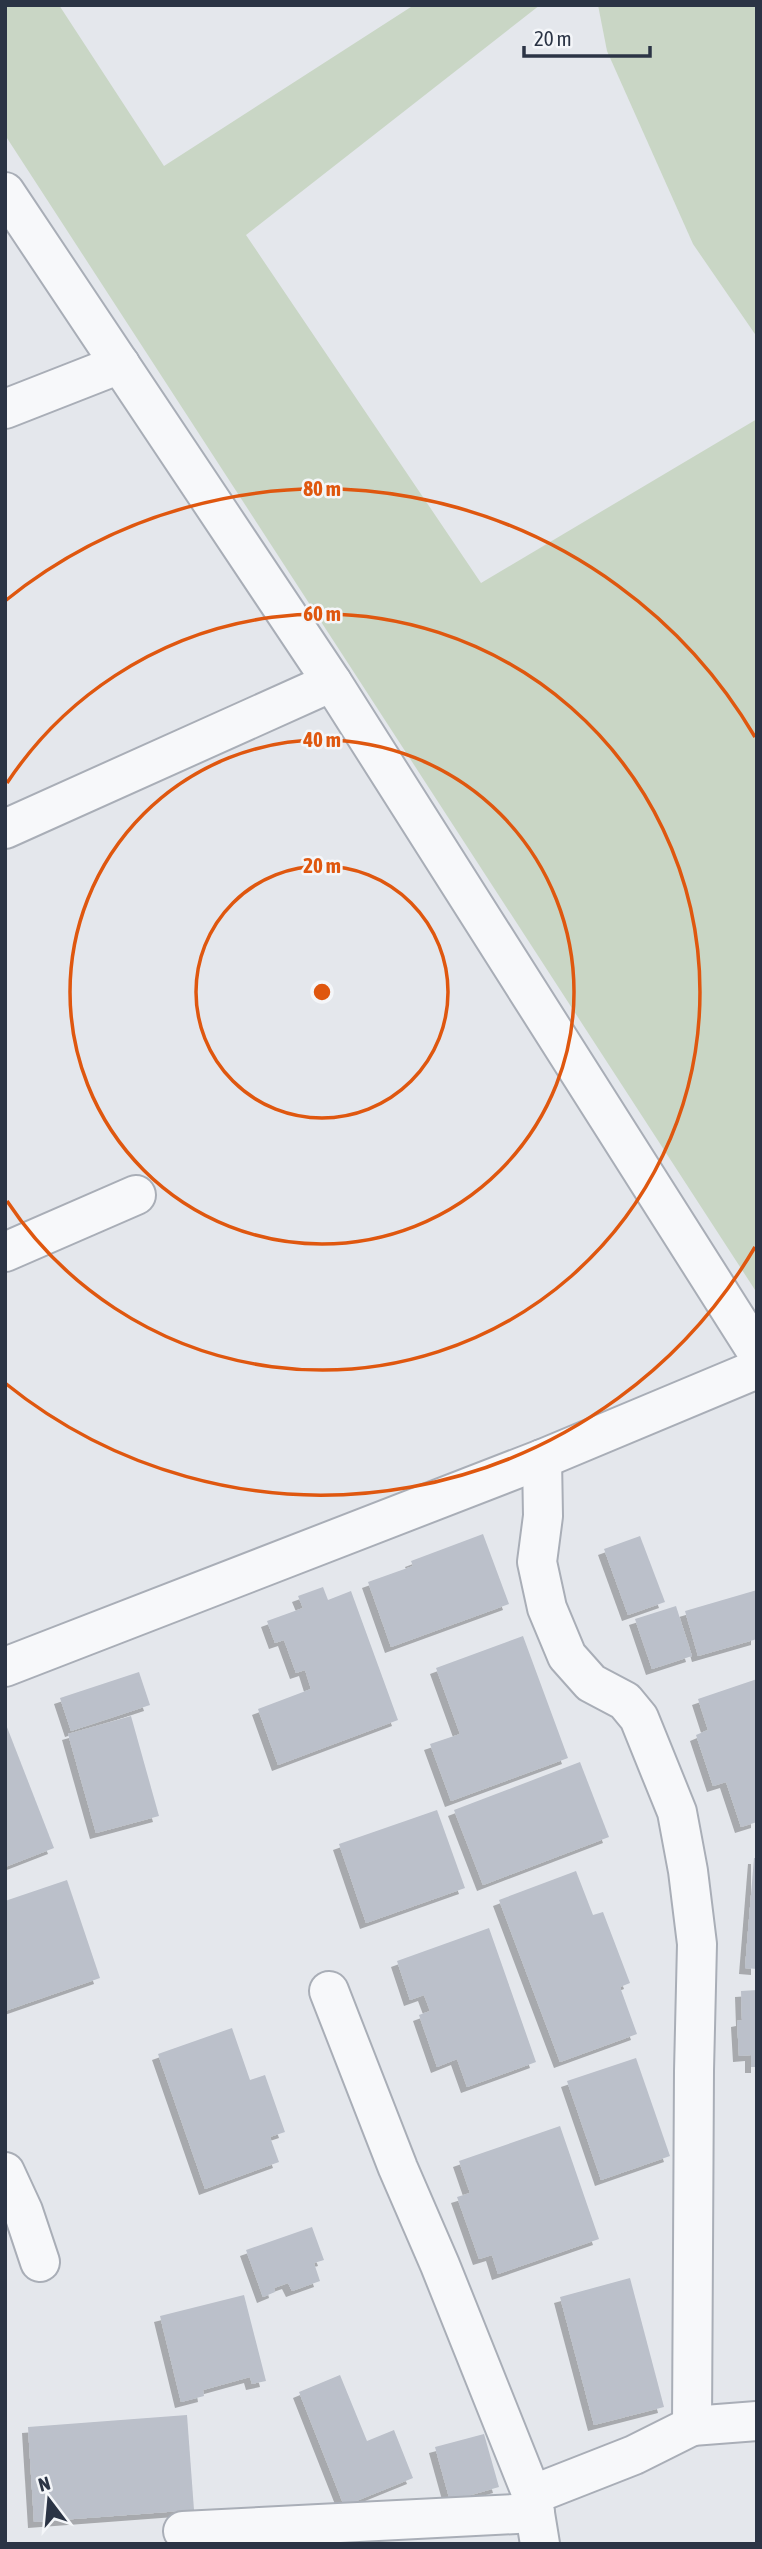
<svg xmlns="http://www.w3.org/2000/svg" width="762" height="2549" viewBox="0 0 762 2549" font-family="'Asap Condensed',sans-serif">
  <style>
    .green { fill: #c9d6c5 }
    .building { fill: #bbc0ca; filter: url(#shadow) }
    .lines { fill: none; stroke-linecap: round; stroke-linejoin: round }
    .minor-casing { stroke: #a9aeb7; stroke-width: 42 }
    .minor { stroke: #f7f8fa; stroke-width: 38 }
    .ring { fill: none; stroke: #df570f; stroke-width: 3.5 }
    .centre { fill: #df570f; stroke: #f4f6f9; stroke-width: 3.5 }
    .ring-label { font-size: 21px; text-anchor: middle; font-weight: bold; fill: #df570f; stroke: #f4f6f9; stroke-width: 5; stroke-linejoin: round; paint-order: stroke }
  </style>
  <defs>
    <filter id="shadow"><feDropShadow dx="-6" dy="6" stdDeviation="0" flood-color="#0004"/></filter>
  </defs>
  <rect width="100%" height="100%" fill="#e4e7ec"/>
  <g class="green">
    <path d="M5 5H59L164 166 414 5H540L246 235 481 583 757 419V1293L5 135Z"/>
    <path d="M598 5H757V337L693 244 607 51Z"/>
  </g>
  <g class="building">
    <path d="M483 1534 509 1604 391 1647 368 1582 413 1566 411 1561Z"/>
    <path d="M640 1536 665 1602 628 1615 604 1549Z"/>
    <path d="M323 1587 328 1600 351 1591 398 1720 278 1765 258 1709 311 1689 305 1670 296 1673 284 1640 275 1643 267 1621 303 1608 298 1596Z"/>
    <path d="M757 1590V1639L698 1656 685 1611Z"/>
    <path d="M676 1606 692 1656 652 1669 635 1619Z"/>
    <path d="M523 1636 568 1758 451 1801 430 1744 460 1734 436 1668Z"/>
    <path d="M139 1672 150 1705 71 1731 60 1698Z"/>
    <path d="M757 1679V1822L741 1827 726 1782 713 1786 696 1735 708 1730 698 1699Z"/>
    <path d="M131 1716 159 1816 96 1833 68 1734Z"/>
    <path d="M5 1722 54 1848 5 1867Z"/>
    <path d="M580 1762 609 1837 483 1885 454 1810Z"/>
    <path d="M437 1810 465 1888 366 1923 339 1844Z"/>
    <path d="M754 1858H757V1969L745 1968Z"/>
    <path d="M576 1871 593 1915 603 1912 630 1983 620 1987 637 2034 560 2062 499 1900Z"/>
    <path d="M67 1880 100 1978 5 2011V1901Z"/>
    <path d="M489 1928 536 2062 467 2087 457 2059 437 2067 419 2015 430 2011 424 1995 410 2000 397 1961Z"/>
    <path d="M757 1990V2067H751V2055L739 2056 737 2021 742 2020 741 1991Z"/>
    <path d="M232 2028 250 2080 265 2075 285 2132 270 2137 279 2162 205 2189 158 2054Z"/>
    <path d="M636 2058 670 2156 601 2180 567 2081Z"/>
    <path d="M560 2126 599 2239 498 2274 492 2255 479 2259 457 2197 470 2193 459 2161Z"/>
    <path d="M312 2227 324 2260 314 2263 320 2281 292 2291 288 2283 274 2288 275 2292 263 2297 246 2250Z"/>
    <path d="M630 2278 664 2407 594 2425 560 2297Z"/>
    <path d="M244 2295 266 2381 252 2384 250 2377 203 2390 204 2396 181 2402 160 2316Z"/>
    <path d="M340 2375 367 2441 394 2430 413 2478 344 2506 299 2392Z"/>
    <path d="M187 2415 194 2510 34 2522 28 2427Z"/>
    <path d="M484 2434 499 2487 450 2501 435 2447Z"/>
  </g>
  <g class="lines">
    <g class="minor-casing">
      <g id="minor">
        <path d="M5 192 332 682 757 1352"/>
        <path d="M5 409 120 364"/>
        <path d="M5 829 332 682"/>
        <path d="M5 1252 136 1195"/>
        <path d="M5 1667 542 1459 757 1369"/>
        <path d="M329 1991 398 2168 440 2265 532 2495 540 2544"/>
        <path d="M5 2172 23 2211 40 2262"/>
        <path d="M692 2426 757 2421"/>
        <path d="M532 2495 634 2455 692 2426 694 2071 697 1944 688 1871 677 1812 639 1718 625 1701 591 1683 567 1656 547 1608 537 1562 543 1516 542 1459"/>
        <path d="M183 2531 535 2513"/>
      </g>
    </g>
    <use href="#minor" class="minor"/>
  </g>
  <g class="ring">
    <circle cx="322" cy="992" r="126"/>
    <circle cx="322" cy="992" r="252"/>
    <path d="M7 783A378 378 0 1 1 7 1201"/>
    <path d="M755 1247A503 503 0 0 1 5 1383M5 601A503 503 0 0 1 755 737"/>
  </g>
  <circle cx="322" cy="992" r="10" class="centre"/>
  <g class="ring-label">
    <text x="322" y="496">80 m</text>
    <text x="322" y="621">60 m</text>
    <text x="322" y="747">40 m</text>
    <text x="322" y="873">20 m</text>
  </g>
  <rect width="762" height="2549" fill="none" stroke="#2b3445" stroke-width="14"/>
  <g transform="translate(49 2500) rotate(344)" stroke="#f4f6f9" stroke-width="5" paint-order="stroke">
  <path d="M0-5L12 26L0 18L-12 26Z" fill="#2b3445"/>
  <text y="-10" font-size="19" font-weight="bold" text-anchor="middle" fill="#2b3445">N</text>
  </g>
  <path d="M524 46v10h126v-10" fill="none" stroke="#2b3445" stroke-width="3.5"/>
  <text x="534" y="46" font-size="21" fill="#2b3445" stroke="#f4f6f9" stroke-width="5" paint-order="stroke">20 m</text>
</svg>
